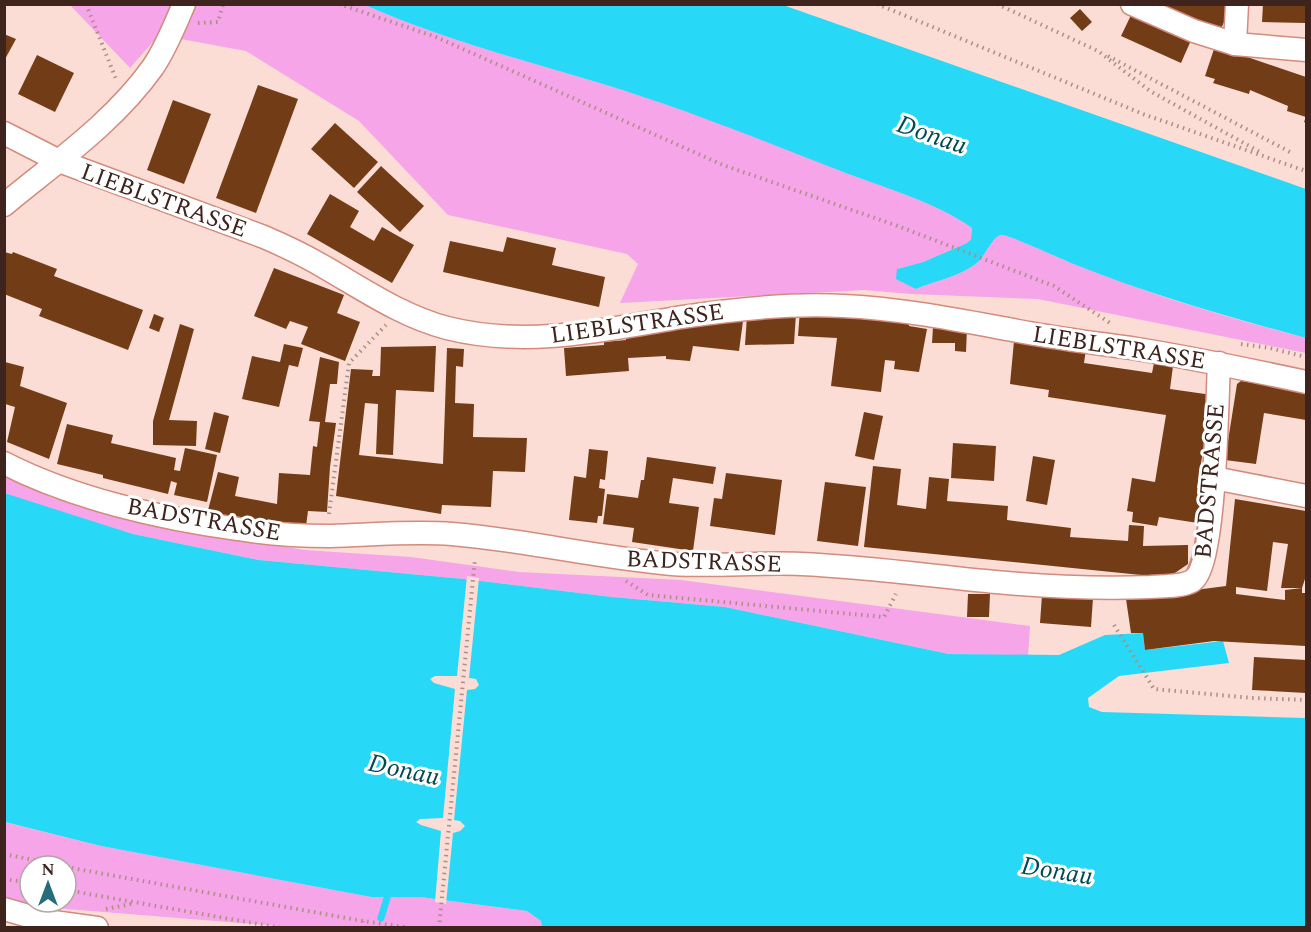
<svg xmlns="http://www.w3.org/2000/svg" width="1311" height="932" viewBox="0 0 1311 932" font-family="Spectral,serif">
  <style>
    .green { fill: #f5a5e8; fill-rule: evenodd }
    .water { fill: #27d9f6 }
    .pier { fill: #fcddd6 }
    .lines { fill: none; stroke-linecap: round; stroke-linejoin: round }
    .stream { stroke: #27d9f6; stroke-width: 7 }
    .building { fill: #723c16; fill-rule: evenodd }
    .street-casing { stroke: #d28b7c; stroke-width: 25 }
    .path { stroke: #ac8e87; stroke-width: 4; stroke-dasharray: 1.5 4.5; stroke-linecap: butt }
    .street { stroke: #fff; stroke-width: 22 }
    .labels { text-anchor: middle; stroke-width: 6; stroke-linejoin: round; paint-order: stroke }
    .street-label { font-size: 24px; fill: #3f231d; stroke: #fff }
    .water-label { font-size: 26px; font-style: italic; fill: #004a56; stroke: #fff }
  </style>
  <rect width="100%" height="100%" fill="#fcddd6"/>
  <g class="green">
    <path d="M70 5H365C441 39 523 60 603 84 683 108 761 139 838 170 881 187 934 201 972 228L971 239 967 243 923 262 897 269 916 289C937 280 960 277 978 262 985 256 993 236 1001 235 1008 234 1065 261 1076 265 1151 295 1229 318 1306 338V353L1038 299 912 294 864 290 620 303 638 264 627 254 448 215 359 121 246 51 159 35 130 68Z"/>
    <path d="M4 474 52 498 197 533 305 550 411 557 519 572 681 580 1030 626 1028 656 949 654 725 607 612 597 464 579 259 560 133 534 8 495 5 493Z"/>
    <path d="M4 822 101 846 371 897H420L527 911 541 921 542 927H290L41 907 5 897ZM30 866H66V902H30Z"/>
  </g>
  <g class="water">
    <path d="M365 5H783L1306 189V338C1229 317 1151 295 1076 265 1065 261 1008 234 1001 235 993 236 985 256 978 262 960 277 937 280 916 289L896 279 897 269 923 262 967 243 971 239 972 228C934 201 881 187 838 170 762 140 682 108 603 84 523 60 441 39 365 5Z"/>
    <path d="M4 493 133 534 259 560 464 579 612 597 725 607 949 654 1059 655 1105 635 1143 633 1145 650 1223 641 1229 663 1119 676 1088 698 1089 707 1102 712 1306 718V927H542L541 921 527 911 420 897H371L101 846 5 822Z"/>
  </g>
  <path class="pier" d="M467 576 479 578 469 678 476 679 479 685 475 689 467 690 454 820 460 821 465 826 460 831 453 833 446 904 435 902 441 831 421 825 416 822 420 819 443 818 455 689 434 683 430 679 435 676H457Z"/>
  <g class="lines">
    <path class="stream" d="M381 918 387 898"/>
  </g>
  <g class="building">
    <path d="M1168 4H1232L1220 31 1166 11Z"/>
    <path d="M1263 4H1306V23L1262 22Z"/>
    <path d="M1080 9 1092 22 1082 31 1070 18Z"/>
    <path d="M1133 11 1192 38 1181 63 1121 36Z"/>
    <path d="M4 34 16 39 4 61Z"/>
    <path d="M1215 46 1306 77V123L1304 122 1306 117 1287 111 1288 106 1250 90 1249 94 1213 83 1215 79 1205 76Z"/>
    <path d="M37 55 74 73 55 112 18 94Z"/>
    <path d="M258 85 298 99 256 213 216 198Z"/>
    <path d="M173 100 211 114 184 184 147 170Z"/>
    <path d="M335 123 378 162 354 188 311 149Z"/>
    <path d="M381 166 424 206 400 232 357 192Z"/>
    <path d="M330 194 359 211 350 227 374 241 382 227 414 245 392 283 307 234Z"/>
    <path d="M507 237 556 248 552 265 605 277 599 307 443 272 450 241 503 252Z"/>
    <path d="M4 252 12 254 13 252 57 269 54 276 143 310 128 350 39 316 42 309 4 294Z"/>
    <path d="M274 268 344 295 337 313 360 322 345 361 301 344 308 327 290 321 286 329 254 316Z"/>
    <path d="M800 310 909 322V326L927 329 919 372 894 369 895 361 885 360 881 392 831 386 837 338 798 336Z"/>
    <path d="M796 313 794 344 745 345 747 316Z"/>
    <path d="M154 314 164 318 159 332 149 328Z"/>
    <path d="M743 321 739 351 693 346 690 361 666 359V356L628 358 629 371 566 376 564 348 604 345V342L626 340V331L667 327V332L708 322V325Z"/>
    <path d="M180 324 194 329 169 420 197 421 196 446 153 445V421Z"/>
    <path d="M933 327 967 328 966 352 955 351V343H932Z"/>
    <path d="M1014 341 1056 349V345L1086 349 1084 363 1152 373 1154 363 1173 366 1170 389 1212 395 1197 488H1203L1198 523 1159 517 1157 526 1132 522 1133 512 1127 511 1132 478 1155 482 1166 415 1048 397 1049 390 1010 384Z"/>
    <path d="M284 344 303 348 298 367 289 365 279 407 242 399 252 356 280 362Z"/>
    <path d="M436 346 434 392 396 390 393 455 376 454 378 404 365 403 359 455 443 464 447 348 464 349 463 367 456 366 455 403 474 404 473 437 527 438 525 472 493 471 491 507 442 505 441 514 336 496 351 369 373 370 372 376H380L381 347Z"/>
    <path d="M320 357 339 362 337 384H330L325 422 336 423 330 467 327 512 308 511 306 526 207 514 218 472 239 477 235 496 277 504 279 473 310 475 313 446 317 447 320 422 309 421Z"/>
    <path d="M5 362 24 367 20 386 67 403 49 459 7 442 15 407 5 404Z"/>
    <path d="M1241 381 1306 392V420L1264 413 1256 464 1225 460 1237 384Z"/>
    <path d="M214 412 229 416 220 453 205 449Z"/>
    <path d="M864 412 883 416 874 460 855 456Z"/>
    <path d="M67 424 113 435 111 443 176 458 174 470 180 471 185 448 217 455 207 502 174 495 177 483 171 481 168 494 103 478V475L57 464Z"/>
    <path d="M953 443 996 446 994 481 951 478Z"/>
    <path d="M589 449 608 451 605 480 600 479 599 488 605 489 602 516H598L597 523 569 520 574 476 586 478Z"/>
    <path d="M1033 456 1055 460 1047 505 1026 501Z"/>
    <path d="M647 457 716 467 713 484 673 478 669 503 699 507 693 551 632 542 634 528 603 524 607 494 638 498 641 480H644Z"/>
    <path d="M873 466 901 469 897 505 926 509 929 477 949 479 947 501 1008 506 1007 520 1071 528 1070 537 1128 541 1129 525 1144 526 1143 546 1188 545V564L1172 575H1141L864 547Z"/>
    <path d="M726 473 782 480 775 535 710 526 714 498 722 499Z"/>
    <path d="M825 482 866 487 858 546 817 541Z"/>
    <path d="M1235 499 1306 511V576L1302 588V593H1306V646L1214 641 1145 650 1143 633H1131L1126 599 1226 586ZM1273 542 1288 544 1281 588H1302L1285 590V600L1236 594V587L1267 591Z"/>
    <path d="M968 594H990L989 617H967Z"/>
    <path d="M1042 595 1093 598 1091 627 1040 623Z"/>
    <path d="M1254 657 1306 660V693L1252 690Z"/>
  </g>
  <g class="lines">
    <g class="street-casing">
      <g id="street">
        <path d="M1132 4 1194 31 1235 44 1306 50"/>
        <path d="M1235 44 1237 4"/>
        <path d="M4 133 59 161 264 237C285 246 306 256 326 268 366 291 402 316 447 328 526 348 604 330 682 317 735 309 789 303 843 306 908 309 972 323 1035 334 1069 340 1103 344 1137 349 1194 358 1250 370 1306 382"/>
        <path d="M4 205C56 162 114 122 153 67 166 48 175 25 184 4"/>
        <path d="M4 463C72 498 162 519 238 529 268 534 300 536 330 536 371 535 411 531 452 534 526 540 598 558 672 564 715 567 758 562 801 564 870 567 938 577 1007 583 1055 587 1102 589 1150 587 1163 586 1181 587 1192 581 1216 568 1217 396 1219 363"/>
        <path d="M1214 478 1306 496"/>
        <path d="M4 909 46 921 97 928"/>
      </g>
    </g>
    <g class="path">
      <path d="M86 4 116 79"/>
      <path d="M339 4 436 37 723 165 895 225 1054 286 1110 323"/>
      <path d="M877 4 1143 114 1306 171"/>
      <path d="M997 4 1098 51 1150 91 1260 152"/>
      <path d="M198 23 218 22 223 4"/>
      <path d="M1108 56 1290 152"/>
      <path d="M1241 344 1270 348 1306 357"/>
      <path d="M329 514 349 363 386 325"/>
      <path d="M626 581 648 595 884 617 896 594"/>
      <path d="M1114 625 1154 689 1252 698 1306 700"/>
      <path d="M4 854 63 866"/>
      <path d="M66 867 363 921 411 928"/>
      <path d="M4 879 30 883"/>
      <path d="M66 890 281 928"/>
      <path d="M106 909 131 904"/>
      <path d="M362 928 363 921"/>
      <path d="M439 928 475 559"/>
    </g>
    <use href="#street" class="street"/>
  </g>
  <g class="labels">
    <g class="street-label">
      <text transform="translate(164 200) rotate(20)" y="8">LIEBLSTRASSE</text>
      <text transform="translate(637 323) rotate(-8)" y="8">LIEBLSTRASSE</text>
      <text transform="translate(1119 347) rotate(9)" y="8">LIEBLSTRASSE</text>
      <text transform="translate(1209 481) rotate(-85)" y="8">BADSTRASSE</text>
      <text transform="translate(204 519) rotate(10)" y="8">BADSTRASSE</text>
      <text transform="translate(704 561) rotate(2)" y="8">BADSTRASSE</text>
    </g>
    <g class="water-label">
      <text transform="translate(932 134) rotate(19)" y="9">Donau</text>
      <text transform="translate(404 769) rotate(12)" y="9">Donau</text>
      <text transform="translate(1057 870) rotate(9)" y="9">Donau</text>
    </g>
  </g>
  <rect width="1311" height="932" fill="none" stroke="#3f231d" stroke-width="12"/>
  <g transform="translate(48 884)"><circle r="28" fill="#ffffff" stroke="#b2a7a5" stroke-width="1.5"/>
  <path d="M0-4.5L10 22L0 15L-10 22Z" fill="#266d7a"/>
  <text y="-9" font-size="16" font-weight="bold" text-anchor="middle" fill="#3f231d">N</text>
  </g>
</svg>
